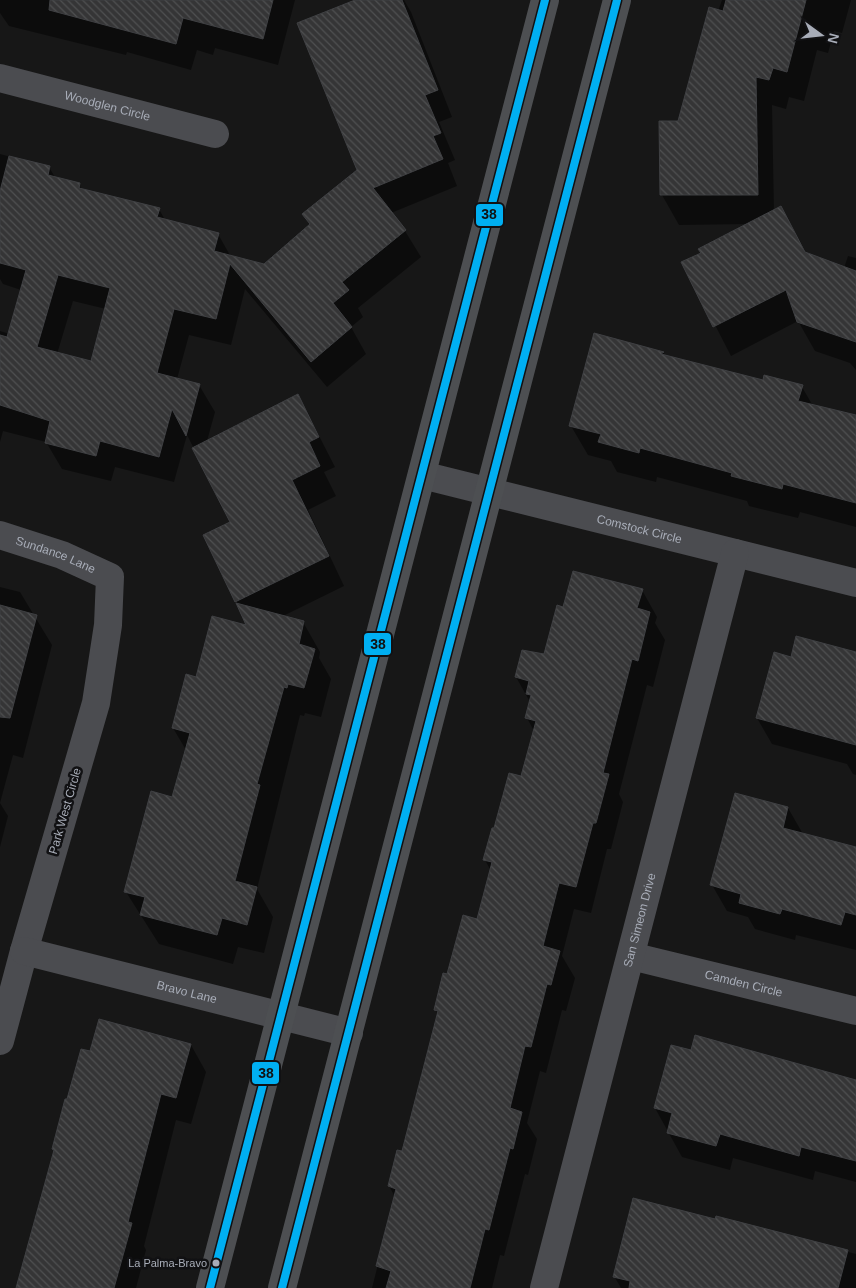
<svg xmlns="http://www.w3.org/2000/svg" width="856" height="1288" viewBox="0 0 856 1288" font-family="Arial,sans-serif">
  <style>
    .shadow { fill: #0007; fill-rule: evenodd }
    .building { fill: url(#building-back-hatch); stroke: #3f4043; fill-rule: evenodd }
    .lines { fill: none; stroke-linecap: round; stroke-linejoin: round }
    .minor { stroke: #4b4c50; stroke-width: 28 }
    .primary { stroke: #4d4f52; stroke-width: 28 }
    .bus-1-casing { stroke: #111113; stroke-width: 11 }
    .bus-1 { stroke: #00aff2; stroke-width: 8 }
    .bus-dot { fill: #a8adb8; stroke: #111113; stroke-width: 2 }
    .labels { text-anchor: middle; stroke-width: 5; stroke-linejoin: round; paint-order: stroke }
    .bus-label { font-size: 11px; fill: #a8adb8; stroke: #111113; text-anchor: end }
    .street-label { font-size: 12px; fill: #a8adb8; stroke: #111113 }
    .line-badge { stroke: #111113; stroke-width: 2 }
    .pale-badge-label { font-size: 14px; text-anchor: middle; font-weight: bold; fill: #111 }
  </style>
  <defs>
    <pattern id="building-back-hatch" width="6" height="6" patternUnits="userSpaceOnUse" patternTransform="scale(1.25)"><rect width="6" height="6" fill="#353536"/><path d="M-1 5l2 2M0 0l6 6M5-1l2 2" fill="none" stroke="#4f5051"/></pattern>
  </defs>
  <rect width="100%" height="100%" fill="#171717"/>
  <g class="shadow">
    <path d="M0 0H295L278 65 215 48 213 55 197 50 191 70 127 52 126 55 9 26 0 13Z"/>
    <path d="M358 0H404L411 12 452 117 439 122 455 160 448 163 457 186 391 213 405 231 421 257 358 308 363 317 351 327 366 354 327 387 245 289 231 345 189 335 177 379 199 385 215 412 207 441 298 395 335 467 324 472 336 496 308 510 344 586 283 616 303 622 320 652 319 658 331 679 321 717 305 713 304 716 300 715 257 889 273 917 264 953 238 947 233 964 159 944 126 892 173 798 186 750 173 728 197 678 248 627 205 535 232 523 187 435 174 482 115 467 111 481 62 469 46 442 3 431 0 442V331L10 334 21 290 3 284 0 279V154L49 167 56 179 79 185 83 190 159 209 165 220 218 234 231 257 264 266 311 226 304 214 359 170ZM73 301 106 309 92 363 57 354Z"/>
    <path d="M722 0H851L842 33 834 31 828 53 817 50 804 101 789 97 786 109 772 105 774 212 781 208 807 254 844 268 848 256 856 258V370L850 363 815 351 798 321 731 356 683 263 750 224 679 225 662 195 661 123 679 122Z"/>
    <path d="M595 335 664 353 665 356 764 381 802 387 813 406 855 416 856 413V527L800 512 798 518 749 506 747 501 657 477 656 482 617 472 611 461 588 455 571 426Z"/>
    <path d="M0 587 20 592 52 645 23 758 13 755 0 803Z"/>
    <path d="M642 590 657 617 655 623 665 640 653 687 647 685 619 794 623 802 611 849H607L591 913 574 909 562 956 575 978 566 1011 562 1010 546 1073 540 1071 527 1123 537 1139 528 1175 525 1174 504 1256 500 1255 492 1288H372L395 1197 389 1186 403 1153 438 1014 435 1010 448 976 478 920 491 871 485 860 495 830 522 778 534 731 527 718 530 702 516 677 545 655 564 608Z"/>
    <path d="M856 655V775L853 774 847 764 772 744 757 718 792 658Z"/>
    <path d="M0 803 8 816 0 847Z"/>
    <path d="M788 808 803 834 856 847V950L796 935 795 940 755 929 748 917 727 911 712 885Z"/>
    <path d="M191 1045 206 1072 191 1124 176 1120 144 1246 146 1250 136 1288H18L68 1101 91 1053Z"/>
    <path d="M856 1081V1182L815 1171 813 1180 733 1158 730 1170 682 1157 655 1108Z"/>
    <path d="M717 1217 856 1254V1288H621L614 1276 716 1221Z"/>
  </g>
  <g class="building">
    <path d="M50 0H273L263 39 183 18 176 44 49 10Z"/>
    <path d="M355 0H402L438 90 425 95 441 133 433 136 443 159 373 188 406 230 342 282 349 290 333 303 352 327 311 362 230 264 216 319 174 309 157 373 200 384 186 436 172 409 159 457 100 441 96 456 45 443 50 421 0 405V335L7 337 26 270 0 263V191L9 156 50 166 48 175 80 183 79 188 160 208 157 217 219 233 214 251 264 264 310 224 302 214 357 170 297 23ZM58 275 110 288 91 361 37 347Z"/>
    <path d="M726 0H806L787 72 773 68 769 80 756 77 758 195H660L659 121H678L709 7 723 11Z"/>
    <path d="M781 206 805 252 856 271V342L797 322 786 290 713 327 681 262 701 253 698 249Z"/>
    <path d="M594 333 664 352 661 354 763 380 764 375 803 385 798 401 856 415V503L783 484 782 489 731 476 732 473 640 448 639 453 598 442 601 434 569 426Z"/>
    <path d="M298 394 319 437 309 442 320 466 292 480 329 556 235 602 203 535 230 522 192 448Z"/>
    <path d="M573 571 643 589 637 608 650 612 638 661 632 659 603 773 609 774 596 823H593L576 887 559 883 543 946 560 951 551 985 547 984 531 1047 525 1046 510 1108 522 1112 513 1149 510 1148 489 1230 485 1229 470 1288H386L391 1271 376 1266 396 1189 388 1186 397 1150 402 1151 438 1011 434 1010 443 973 447 974 463 915 477 919 492 862 483 860 492 828H494L509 773 521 776 536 721 525 718 531 695 526 694 529 681 515 677 522 650 544 654 557 605 563 607Z"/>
    <path d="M236 603 304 621 299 644 315 649 304 688 288 684 287 688 284 687 257 784 260 785 235 881 257 887 247 925 222 918 217 935 140 915 145 897 124 892 151 791 172 797 190 733 172 728 186 674 196 677 212 616 246 625Z"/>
    <path d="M0 605 37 615 10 718 0 717Z"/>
    <path d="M796 636 856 652V745L756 718 774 652 791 657Z"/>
    <path d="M735 793 788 807 783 828 856 847V915L845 912 841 925 782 909 780 914 739 903 741 894 710 885Z"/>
    <path d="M99 1019 191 1044 176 1098 161 1094 128 1222 132 1223 114 1288H16L54 1150 52 1149 65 1099H67L81 1049 90 1051Z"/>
    <path d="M695 1035 856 1080V1161L801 1147 799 1156 720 1134 716 1146 667 1133 672 1113 654 1108 671 1045 691 1050Z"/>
    <path d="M633 1198 715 1219 716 1216 848 1250 838 1288H629L630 1281 613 1277Z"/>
  </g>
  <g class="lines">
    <g class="minor">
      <path id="s1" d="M0 78 215 134"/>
      <path id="s2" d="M422 475 856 583"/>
      <path id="s3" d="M0 535 62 555 110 577 108 625 96 703 24 951 0 1041"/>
      <path id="s4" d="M24 951 349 1033"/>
      <path id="s5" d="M631 956 856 1011"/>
      <path id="s6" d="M544 1288 735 553"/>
    </g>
    <g class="primary">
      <path d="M210 1288 545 0"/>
      <path d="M282 1288 617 0"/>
    </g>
    <g class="bus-1-casing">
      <g id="bus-1">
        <path d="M210 1288 545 0"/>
        <path d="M282 1288 617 0"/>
      </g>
    </g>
    <use href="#bus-1" class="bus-1"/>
  </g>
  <circle class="bus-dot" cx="216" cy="1263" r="4.5"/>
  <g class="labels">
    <g class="bus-label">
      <text x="207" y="1267">La Palma-Bravo</text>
    </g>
    <g class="street-label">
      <text dy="4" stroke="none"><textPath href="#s1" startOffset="111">Woodglen Circle</textPath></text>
      <text dy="4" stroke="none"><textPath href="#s2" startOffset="224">Comstock Circle</textPath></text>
      <text dy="4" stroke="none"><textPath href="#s3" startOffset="59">Sundance Lane</textPath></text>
      <text transform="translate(65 811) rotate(-74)" y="4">Park West Circle</text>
      <text dy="4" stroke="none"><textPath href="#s6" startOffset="380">San Simeon Drive</textPath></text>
      <text dy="4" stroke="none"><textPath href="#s5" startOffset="116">Camden Circle</textPath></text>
      <text dy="4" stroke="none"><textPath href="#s4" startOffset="168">Bravo Lane</textPath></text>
    </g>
  </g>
  <g class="line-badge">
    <rect x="475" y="203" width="29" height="24" rx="5" fill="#00aff2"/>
    <rect x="363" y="632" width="29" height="24" rx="5" fill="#00aff2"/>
    <rect x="251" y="1061" width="29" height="24" rx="5" fill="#00aff2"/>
  </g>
  <g class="pale-badge-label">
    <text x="489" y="219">38</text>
    <text x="378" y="649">38</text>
    <text x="266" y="1078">38</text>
  </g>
  <g transform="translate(821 35) rotate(105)" stroke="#111113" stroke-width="4" paint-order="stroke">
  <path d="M0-4L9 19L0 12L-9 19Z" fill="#a8adb8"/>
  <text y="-8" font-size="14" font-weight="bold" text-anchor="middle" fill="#a8adb8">N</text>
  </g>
</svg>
